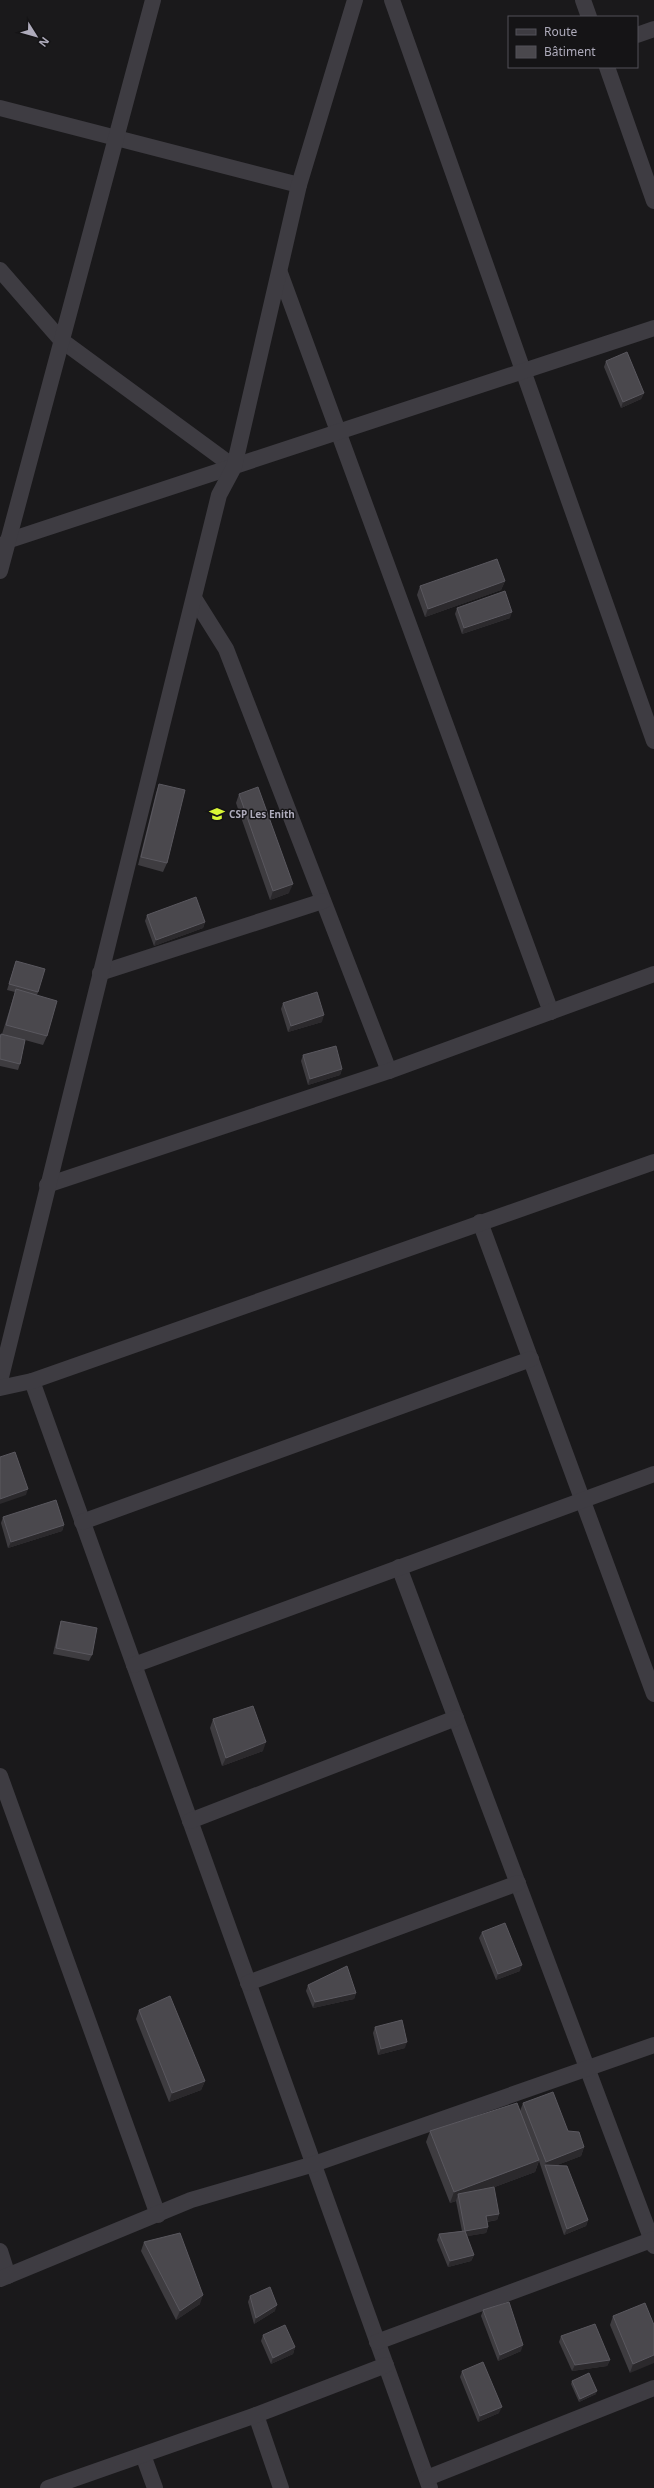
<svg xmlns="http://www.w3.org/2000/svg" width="654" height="2488" viewBox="0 0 654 2488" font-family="'Noto Sans',sans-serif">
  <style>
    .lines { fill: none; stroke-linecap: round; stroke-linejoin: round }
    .street { stroke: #3e3c42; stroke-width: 16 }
    .wall { fill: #3e3c40 }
    .shaded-wall { fill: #2b292c }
    .building { fill: #4a484d; stroke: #5a585f }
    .labels { text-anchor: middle; stroke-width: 3; stroke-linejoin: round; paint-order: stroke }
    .poi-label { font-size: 10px; font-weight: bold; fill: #aeabbb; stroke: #151416; text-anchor: start }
  </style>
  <rect width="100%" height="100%" fill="#1a191b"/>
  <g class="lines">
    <g class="street">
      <path d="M392 0 654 741"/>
      <path d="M583 0 589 17"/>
      <path d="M637 35 654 29"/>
      <path d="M607 67 654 201"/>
      <path d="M0 108 299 185"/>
      <path d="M0 270 61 340 234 467"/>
      <path d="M280 273 551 1012"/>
      <path d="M7 541 654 328"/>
      <path d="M0 571 153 0"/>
      <path d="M194 598 226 649 389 1071"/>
      <path d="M100 973 323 901"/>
      <path d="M47 1185 389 1071 654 974"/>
      <path d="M480 1222 654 1694"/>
      <path d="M0 1381 219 495 234 467 299 185 355 0"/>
      <path d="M32 1381 430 2488"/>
      <path d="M0 1388 32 1381 654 1162"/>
      <path d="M82 1522 531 1359"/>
      <path d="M399 1567 654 2246"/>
      <path d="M134 1665 654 1474"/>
      <path d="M0 1776 158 2215"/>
      <path d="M190 1821 456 1718"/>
      <path d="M248 1983 518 1883"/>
      <path d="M0 2251 8 2276"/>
      <path d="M0 2279 191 2200 314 2164 654 2045"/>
      <path d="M377 2342 654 2239"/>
      <path d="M256 2415 281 2488"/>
      <path d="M143 2455 155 2488"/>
      <path d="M427 2478 654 2388"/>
      <path d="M48 2488 256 2415 386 2365"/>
    </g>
  </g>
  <g class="wall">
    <path d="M606 361 644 393 641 399 621 408 604 367Z"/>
    <path d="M505 581 501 590 425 617 417 595 420 586Z"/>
    <path d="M457 608 510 618 462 634 455 614Z"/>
    <path d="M159 784 167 863 163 872 138 865 156 793Z"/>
    <path d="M239 794 289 893 270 900 236 803Z"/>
    <path d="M147 915 205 922 203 928 154 946 145 921Z"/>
    <path d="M16 961 38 992 37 995 47 1036 43 1045 25 1040 20 1064 18 1070 0 1066V1037L1 1034 21 1039 2 1034 15 992 7 990Z"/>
    <path d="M283 1003 322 1022 288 1032 281 1009Z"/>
    <path d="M303 1055 342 1069 340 1075 308 1085 301 1061Z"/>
    <path d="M3 1517 64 1525 62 1531 8 1548 1 1523Z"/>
    <path d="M61 1621 92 1655 89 1661 53 1654 59 1627Z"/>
    <path d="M213 1719 263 1751 222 1766 210 1728Z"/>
    <path d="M482 1932 520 1971 496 1980 479 1938Z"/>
    <path d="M308 1985 356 1993 354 1999 313 2008 306 1991Z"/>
    <path d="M139 2010 205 2081 201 2090 169 2102 136 2019Z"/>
    <path d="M375 2027 405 2048 378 2055 373 2033Z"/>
    <path d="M523 2103 568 2131 584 2147 581 2156 557 2165 588 2220 586 2226 564 2235 539 2161 535 2172 492 2188 499 2214 497 2220 487 2222 488 2227 486 2233 467 2236 474 2255 471 2261 448 2267 437 2240 439 2234 462 2231 456 2201 450 2203 426 2142 430 2131 520 2111Z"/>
    <path d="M144 2242 200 2304 176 2320 141 2251Z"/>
    <path d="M250 2296 275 2311 254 2324 248 2302Z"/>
    <path d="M483 2310 521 2351 498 2361 481 2316Z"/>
    <path d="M613 2316 654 2325 630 2373 610 2325Z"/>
    <path d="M263 2335 295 2347 293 2354 271 2364 261 2341Z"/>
    <path d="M561 2336 610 2360 607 2366 572 2371 559 2342Z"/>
    <path d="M462 2371 499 2413 478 2422 460 2377Z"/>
    <path d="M572 2381 596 2394 579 2402 571 2384Z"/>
  </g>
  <g class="shaded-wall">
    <path d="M644 393 641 399 621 408 623 402Z"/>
    <path d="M505 581 501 590 425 617 428 609Z"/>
    <path d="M512 612 510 618 462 634 464 628Z"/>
    <path d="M293 884 289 893 270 900 273 891Z"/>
    <path d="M205 922 203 928 154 946 156 940Z"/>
    <path d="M324 1015 322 1022 288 1032 291 1026Z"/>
    <path d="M342 1069 340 1075 308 1085 310 1079Z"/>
    <path d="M28 1489 26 1495 0 1504V1499Z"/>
    <path d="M64 1525 62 1531 8 1548 11 1542Z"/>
    <path d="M266 1742 263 1751 222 1766 226 1758Z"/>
    <path d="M522 1965 520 1971 496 1980 498 1974Z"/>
    <path d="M356 1993 354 1999 313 2008 315 2002Z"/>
    <path d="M407 2042 405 2048 378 2055 381 2049Z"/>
    <path d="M205 2081 201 2090 169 2102 172 2093Z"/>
    <path d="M584 2147 581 2156 547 2169 545 2165 546 2162Z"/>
    <path d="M539 2160 535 2172 459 2200 458 2194 456 2201 450 2203 454 2192Z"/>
    <path d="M499 2214 497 2220 484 2222 486 2216Z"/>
    <path d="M588 2220 586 2226 564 2235 567 2229Z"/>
    <path d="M488 2227 486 2233 463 2237 465 2231Z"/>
    <path d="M474 2255 471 2261 448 2267 450 2261Z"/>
    <path d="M203 2295 200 2304 176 2320 180 2311Z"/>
    <path d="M277 2305 275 2311 254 2324 256 2318Z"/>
    <path d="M523 2345 521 2351 498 2361 500 2355Z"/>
    <path d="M295 2347 293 2354 271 2364 273 2358Z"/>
    <path d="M654 2355V2363L630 2373 633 2364Z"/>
    <path d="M610 2360 607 2366 572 2371 575 2365Z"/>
    <path d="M597 2391 596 2394 579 2402 580 2399Z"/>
    <path d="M502 2407 499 2413 478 2422 480 2416Z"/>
  </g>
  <g class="building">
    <path d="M627 352 644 393 623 402 606 361Z"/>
    <path d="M497 559 505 581 428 609 420 586Z"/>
    <path d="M505 591 512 612 464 628 457 608Z"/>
    <path d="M159 784 185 790 167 863 141 857Z"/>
    <path d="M258 787 293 884 273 891 239 794Z"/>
    <path d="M196 897 205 922 156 940 147 915Z"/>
    <path d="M16 961 45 969 38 992 9 984Z"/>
    <path d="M16 989 57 1001 47 1036 6 1025Z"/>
    <path d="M317 992 324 1015 291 1026 283 1003Z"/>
    <path d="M1 1034 25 1040 20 1064 0 1059V1038Z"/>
    <path d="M336 1046 342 1069 310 1079 303 1055Z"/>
    <path d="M15 1452 28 1489 0 1499V1457Z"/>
    <path d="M56 1500 64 1525 11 1542 3 1517Z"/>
    <path d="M61 1621 97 1628 92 1655 56 1648Z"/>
    <path d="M253 1706 266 1742 226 1758 213 1719Z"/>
    <path d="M505 1923 522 1965 498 1974 482 1932Z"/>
    <path d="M347 1966 356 1993 315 2002 308 1985Z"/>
    <path d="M170 1996 205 2081 172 2093 139 2010Z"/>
    <path d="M402 2020 407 2042 381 2049 375 2027Z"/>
    <path d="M553 2092 568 2131 579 2132 584 2147 546 2162 523 2103Z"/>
    <path d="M517 2103 539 2160 454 2192 430 2131Z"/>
    <path d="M545 2165 567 2166 588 2220 567 2229Z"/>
    <path d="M494 2187 499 2214 486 2216 488 2227 465 2231 458 2194Z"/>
    <path d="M465 2231 474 2255 450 2261 439 2234Z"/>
    <path d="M180 2233 203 2295 180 2311 144 2242Z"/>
    <path d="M270 2287 277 2305 256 2318 250 2296Z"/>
    <path d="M509 2302 523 2345 500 2355 483 2310Z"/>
    <path d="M645 2303 654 2325V2355L633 2364 613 2316Z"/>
    <path d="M595 2324 610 2360 575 2365 561 2336Z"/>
    <path d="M285 2325 295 2347 273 2358 263 2335Z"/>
    <path d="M483 2362 502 2407 480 2416 462 2371Z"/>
    <path d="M589 2373 597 2391 580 2399 572 2381Z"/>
  </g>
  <defs>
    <g id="school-bare" transform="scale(1.2)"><path d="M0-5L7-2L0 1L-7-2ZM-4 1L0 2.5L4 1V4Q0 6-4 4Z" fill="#d9f636" stroke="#151416" stroke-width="2.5" paint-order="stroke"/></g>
  </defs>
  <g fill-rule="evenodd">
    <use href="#school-bare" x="217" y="814"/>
  </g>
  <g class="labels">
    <g class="poi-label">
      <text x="229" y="818">CSP Les Enith</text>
    </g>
  </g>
  <rect x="508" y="16" width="130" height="52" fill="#151416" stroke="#525058"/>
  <rect x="516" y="29" width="20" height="6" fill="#3e3c42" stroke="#525058"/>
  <text x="544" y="36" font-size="12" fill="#aeabbb">Route</text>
  <rect x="516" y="46" width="20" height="12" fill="#4a484d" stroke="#525058"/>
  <text x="544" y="56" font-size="12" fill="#aeabbb">Bâtiment</text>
  <g transform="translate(36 36) rotate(127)" stroke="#151416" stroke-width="3" paint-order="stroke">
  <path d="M0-3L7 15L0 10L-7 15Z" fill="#aeabbb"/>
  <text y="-6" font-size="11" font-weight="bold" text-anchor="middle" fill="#aeabbb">N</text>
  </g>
</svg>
